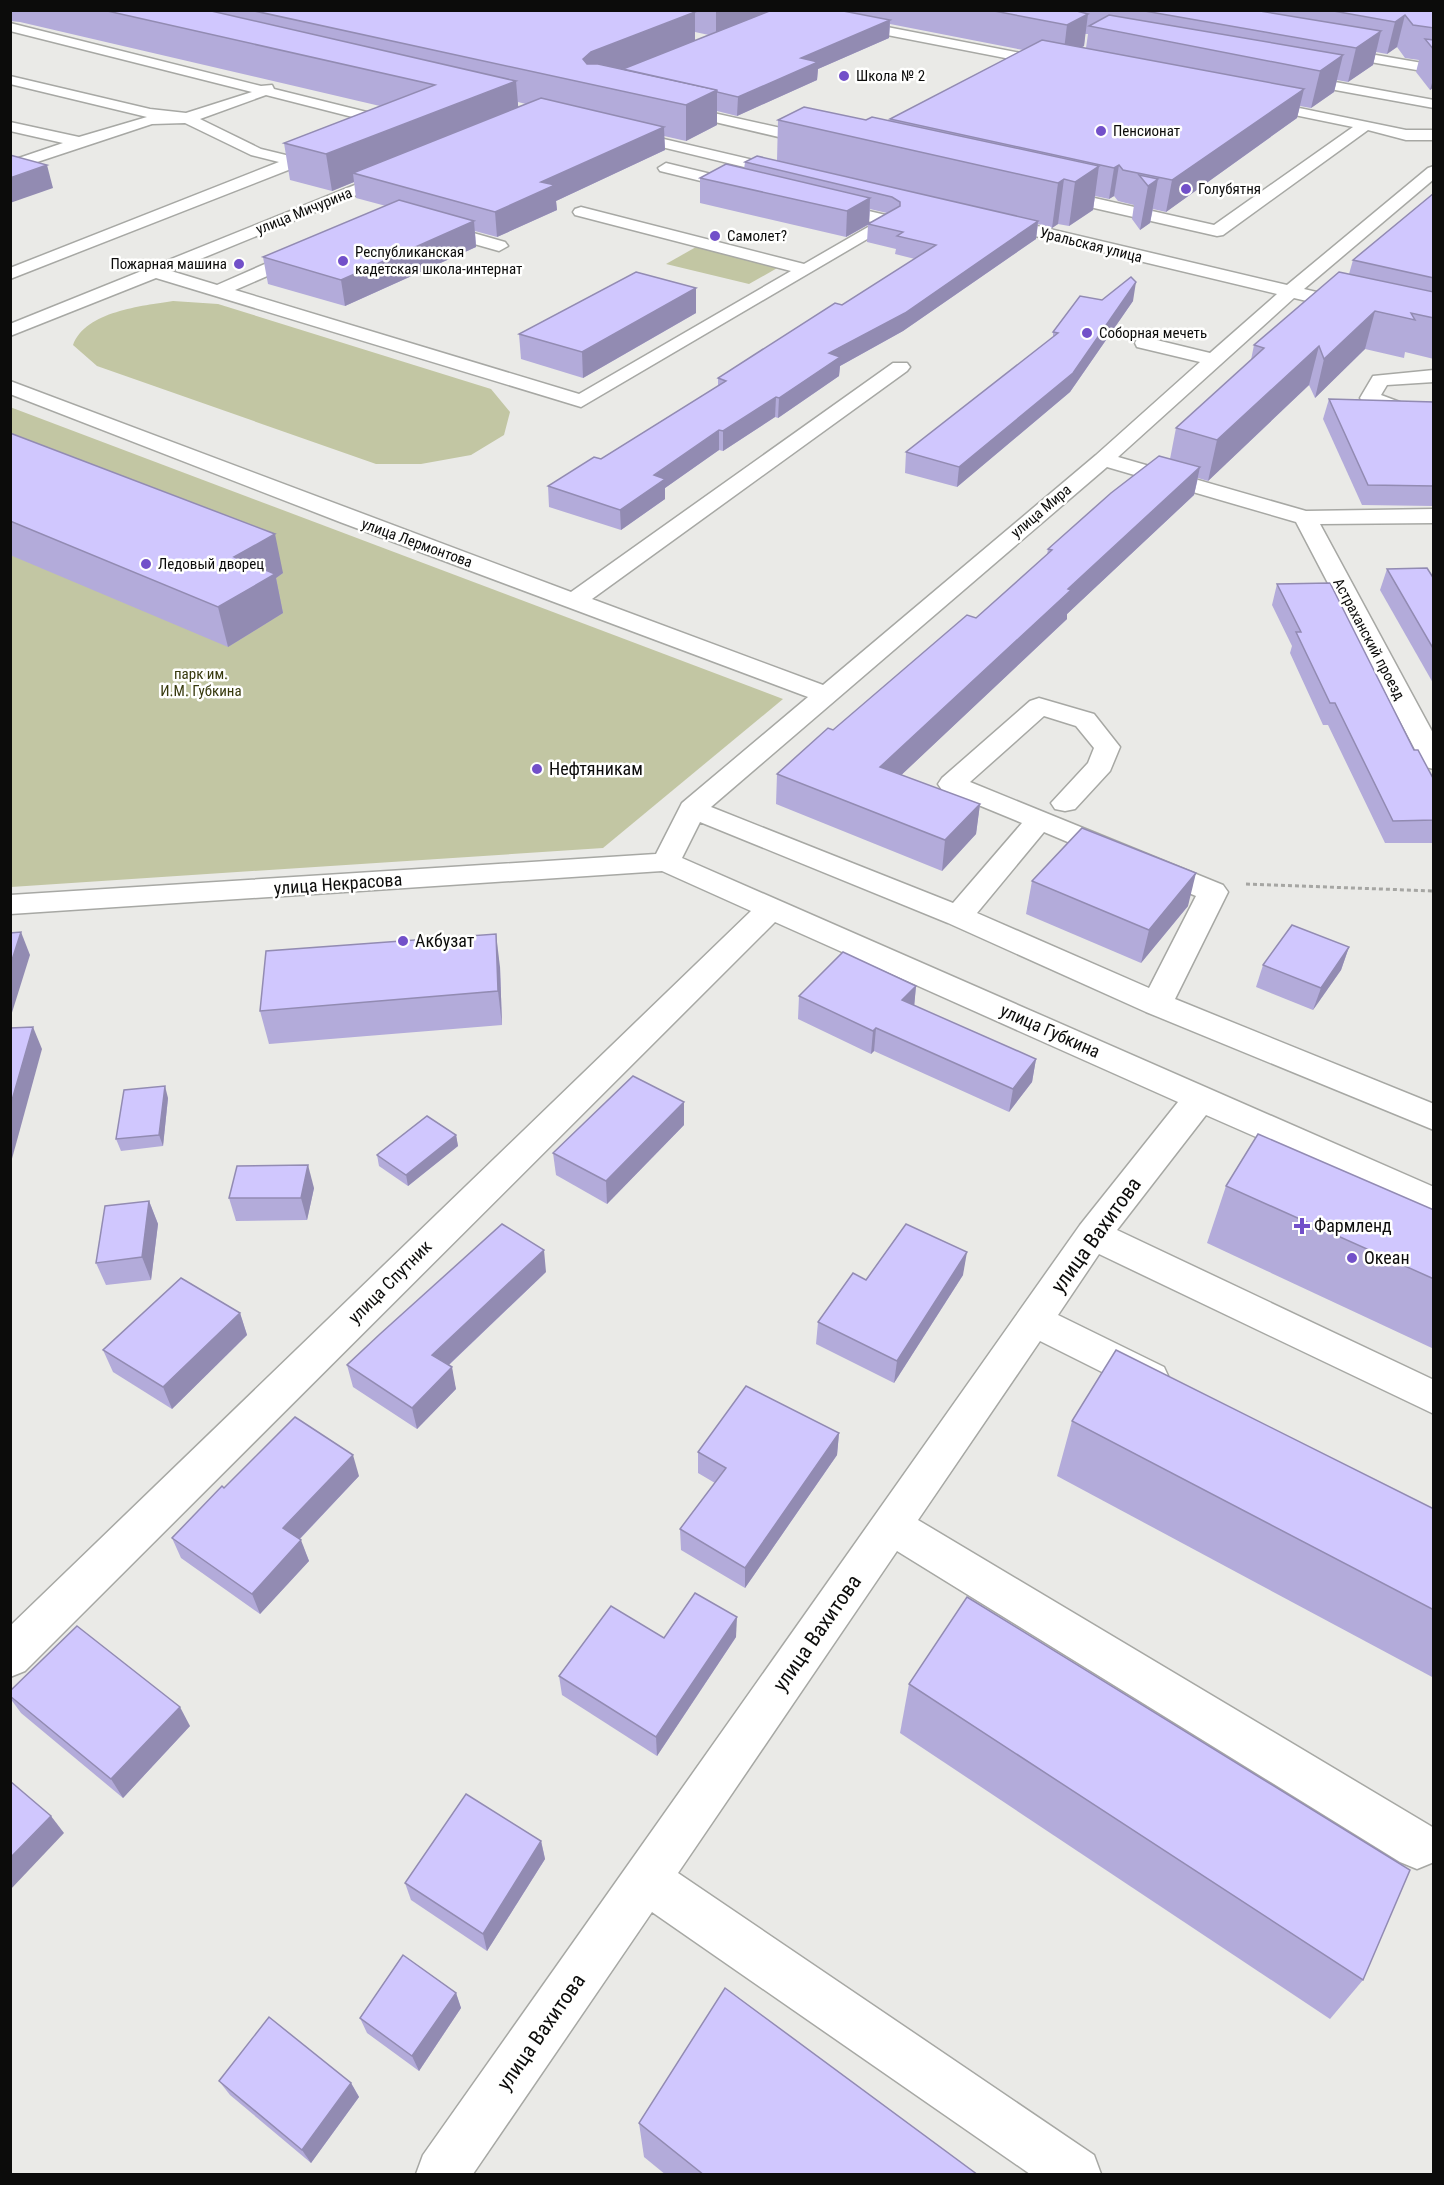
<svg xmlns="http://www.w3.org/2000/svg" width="1444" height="2185" viewBox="0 0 1444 2185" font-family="'Roboto Condensed',sans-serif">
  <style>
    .green { fill: #c2c6a3 }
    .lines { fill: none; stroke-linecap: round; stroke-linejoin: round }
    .minor-casing { stroke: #a7a8a4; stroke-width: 3 }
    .path { stroke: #a6a6a3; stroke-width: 3; stroke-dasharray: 4 3; stroke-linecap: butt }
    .minor { fill: #fff; fill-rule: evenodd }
    .wall { fill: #b3abda; fill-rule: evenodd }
    .shaded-wall { fill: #928bb2 }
    .building { fill: #d0c7fe; stroke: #928bb2; stroke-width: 1.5 }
    .poi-dot { fill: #7250c9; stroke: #fffffe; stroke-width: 2 }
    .labels { text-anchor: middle; stroke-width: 5; stroke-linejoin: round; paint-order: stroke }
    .far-poi-label { font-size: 15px; fill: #0c0c0b; stroke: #fffffe; text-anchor: start }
    .far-street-label { font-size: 15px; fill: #0c0c0b; stroke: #fffffe }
    .far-park-label { font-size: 15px; fill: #37390d; stroke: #fffffe }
    .poi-label { font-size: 18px; fill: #0c0c0b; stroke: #fffffe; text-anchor: start }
    .street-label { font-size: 18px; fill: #0c0c0b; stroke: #fffffe }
    .near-street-label { font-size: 21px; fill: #0c0c0b; stroke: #fffffe }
  </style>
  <rect width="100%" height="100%" fill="#eaeae7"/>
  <g class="green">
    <path d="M696 247 779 267 749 284 666 264Z"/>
    <path d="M173 301 218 304 491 389 510 412 504 435 471 455 421 464H376L97 366 73 345C86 311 142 306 173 301Z"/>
    <path d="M10 407 783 699 603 848 11 887Z"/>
  </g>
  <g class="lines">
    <g class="minor-casing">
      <g id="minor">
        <path d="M846 19 1057 60 1064 64 1057 68 841 26V20Z"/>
        <path d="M10 23 261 86 272 85 274 89 399 120 401 123 391 129H381L380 124 266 95 200 119 261 149 294 157 330 143 338 148 301 165 10 279V268L279 162 251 155 185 123 152 124 10 171V161L63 143 10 131V122L79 137 147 117 10 84V76L150 109 186 113 252 92 10 31Z"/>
        <path d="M1329 47 1434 65V73L1324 54V48Z"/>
        <path d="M1291 74 1434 100V108L1286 81V75Z"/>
        <path d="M1255 99 1406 130H1434V140H1406L1368 130 1223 235 1217 236 1050 198 1042 193 1050 188 1214 225 1353 127 1250 106 1248 103 1250 100Z"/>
        <path d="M673 104 821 137 829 142 821 147 668 111 666 108 668 105Z"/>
        <path d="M621 129 796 170 798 173 790 178 616 136 614 133 616 130Z"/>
        <path d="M666 163 752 184 754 187 746 192 660 171 658 168Z"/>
        <path d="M1434 166V179L1304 289 1434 320V331L1294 298 1118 457 1306 511 1434 509V523L1320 524 1434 735V769L1425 767 1421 761 1296 522 1107 467 711 807 953 903 1022 823 942 790 938 784 942 778 1030 701 1039 698 1094 714 1120 747 1110 771 1075 809 1065 811 1055 809 1051 803 1088 763 1094 748 1076 726 1044 716 970 782 1223 885 1228 892 1175 999 1434 1104V1130L1146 1012 948 923 700 822 682 858 1434 1187V1215L1206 1115 1117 1230 1434 1380V1414L1099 1254 1058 1315 1164 1367 1169 1378 1164 1389 1150 1394 1136 1389 1040 1341 918 1520 1434 1828V1862L1417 1869 1400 1862 897 1551 678 1873 1094 2155 1101 2174H1030L652 1912 473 2174H416L423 2155 1080 1225 1178 1102 775 922 25 1671 10 1677V1626L751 911 662 871 10 914V895L656 854 682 803 808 697 340 522 10 394V381L571 592 893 363H907L910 367 907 371 592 599 823 685 1096 455 1200 362 1137 347 1135 343 1137 339 1144 337 1210 353 1277 294 989 225 987 221 989 217 995 216 1287 285 1428 168ZM1044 832 1196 896 1149 988 977 913Z"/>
        <path d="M397 168 403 170 405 173 403 176 171 271 217 285 299 249H311L314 253 311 257 235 290 579 394 791 271 575 215 573 212 575 209 581 207 804 264 875 223 820 209 818 206 820 203 826 201 890 216 898 221 581 407 156 278 10 336V324Z"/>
        <path d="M431 221 505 242 508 246 499 251 425 230 423 226 425 222Z"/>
        <path d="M1434 370V382L1387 385 1381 395 1421 410 1424 414 1421 418H1407L1363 402 1360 398 1373 376Z"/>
      </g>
    </g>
    <path class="path" d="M1246 884 1434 891"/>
    <use href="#minor" class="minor"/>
  </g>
  <g class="wall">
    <path d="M10 10H1254L1261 12V10H1434V87L1430 90 1416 72 1419 60 1405 58 1397 47 1387 54 1376 52 1373 65 1348 82 1337 80 1334 92 1311 108 1300 106 1297 118 1166 212 1153 209 1150 223 1140 230 1132 219 1134 205 1118 201 1114 196 1109 199 1095 196 1093 210 1069 226 1058 224 1052 228 1038 224 1036 239 903 331 840 366 839 376 778 418 775 417 723 451 719 450 665 488V499L621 530 549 507 548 486 601 459 718 386V378L842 305 915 259 895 254 896 249 867 242 868 225 846 237 700 203V178L744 169 745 162 777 160 778 120H866L890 121V119L1023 50 890 24 889 38 818 69 817 80 737 116 717 111V125L686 141 664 136 665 150 556 201 557 210 497 237 475 231 476 247 345 306 268 284 263 257 386 206 356 198 354 182 332 191 290 180 284 143 380 106 20 22 10 21ZM695 32 709 35 695 41ZM1085 34H1088L1086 48 1081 47 1084 46ZM518 102 526 104 518 107ZM870 209 887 213 869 224Z"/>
    <path d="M1434 193V359L1405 352 1404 358 1365 349 1315 398 1309 385 1208 481 1198 478 1194 495 1067 614V619L901 775 980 804 976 834 942 871 776 804 777 774 976 618 1047 555 1048 549 1170 459 1176 428 1251 360 1254 345 1349 274 1353 260Z"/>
    <path d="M696 288V313L583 378 521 359 519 334Z"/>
    <path d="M1102 300 1133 301 1070 392 957 487 905 473 906 452 1053 337V332Z"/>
    <path d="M1329 399 1434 402V506L1362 505 1323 419Z"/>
    <path d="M10 433 283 573 276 578 283 613 228 647 10 555Z"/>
    <path d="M1387 569 1434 579V683H1433L1380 590Z"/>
    <path d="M1277 584 1414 750 1434 780V843H1385L1328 725H1323L1290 653 1292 646 1272 605Z"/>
    <path d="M1032 881 1188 906 1141 963 1026 914Z"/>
    <path d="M1349 947 1341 970 1313 1010 1256 987 1263 965Z"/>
    <path d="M500 967 502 1025 269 1044 260 1011Z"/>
    <path d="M916 986 914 1006 1036 1059 1032 1082 1009 1112 874 1051 871 1054 798 1019 799 996Z"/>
    <path d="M168 1098 163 1146 121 1151 116 1139Z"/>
    <path d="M684 1102V1125L607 1204 556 1175 553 1153Z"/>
    <path d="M456 1135 458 1146 408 1186 379 1166 377 1155Z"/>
    <path d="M1226 1186 1434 1210V1349L1207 1243Z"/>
    <path d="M314 1188 307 1220 236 1221 229 1198Z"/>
    <path d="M149 1201 158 1224 151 1280 106 1285 96 1263Z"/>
    <path d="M546 1272 449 1365 456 1389 417 1429 353 1387 347 1365Z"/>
    <path d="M963 1275 894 1383 816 1344 818 1322 866 1280Z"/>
    <path d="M240 1313 247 1335 172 1409 113 1372 103 1350Z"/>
    <path d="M1072 1421 1434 1509V1678L1057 1476Z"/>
    <path d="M839 1433 837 1455 745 1588 681 1550 680 1529 715 1483 698 1473V1452Z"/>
    <path d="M359 1476 300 1539 309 1561 260 1614 181 1558 172 1538 224 1488Z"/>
    <path d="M736 1637 657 1756 562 1695 559 1676 664 1638Z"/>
    <path d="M909 1684 1363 1980 1330 2019 900 1733Z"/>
    <path d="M10 1691 190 1726 123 1798 21 1713 10 1698Z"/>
    <path d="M541 1841 545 1859 487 1951 411 1900 405 1883Z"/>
    <path d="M456 1993 461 2008 419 2071 367 2033 360 2018Z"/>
    <path d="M219 2081 351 2083 359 2097 311 2163 230 2095Z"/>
    <path d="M639 2123 978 2175H666L644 2157Z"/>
  </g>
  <g class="shaded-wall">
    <path d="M716 10H780L716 37Z"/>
    <path d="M695 12V45L584 83 583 59 591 52Z"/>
    <path d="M1088 14 1084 46 1063 58 1067 25Z"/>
    <path d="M1405 15 1397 47 1387 54 1395 22Z"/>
    <path d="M890 20 889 38 818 69 817 80 737 116 738 97 801 58Z"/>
    <path d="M1381 31 1373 65 1348 82 1356 48Z"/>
    <path d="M1343 55 1334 92 1311 108 1320 71Z"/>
    <path d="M1434 76V87L1430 90Z"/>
    <path d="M516 81 519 116 353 173 354 182 332 191 326 154Z"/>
    <path d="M1304 89 1297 118 1166 212 1172 180Z"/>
    <path d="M717 90V125L686 141V105Z"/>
    <path d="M664 127 665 150 556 201 557 210 497 237 495 212 541 182Z"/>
    <path d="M47 165 53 188 10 203V178Z"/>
    <path d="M1119 165 1114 196 1109 199 1114 168Z"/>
    <path d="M1099 166 1093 210 1069 226 1075 182Z"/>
    <path d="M1064 179 1058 224 1052 228 1058 183Z"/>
    <path d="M1158 179 1150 223 1140 230 1148 186Z"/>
    <path d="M870 198 869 224 846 237 847 211Z"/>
    <path d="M474 221 476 247 345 306 341 280Z"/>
    <path d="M1038 221 1036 239 903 331 840 366 839 376 778 418 779 398 829 353Z"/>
    <path d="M1136 282 1133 301 1070 392 957 487 959 467Z"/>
    <path d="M696 288V313L583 378 582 352Z"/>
    <path d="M1375 311 1365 349 1315 398 1324 359Z"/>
    <path d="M1319 346 1309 385 1208 481 1217 440Z"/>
    <path d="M776 397 775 417 723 451V431Z"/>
    <path d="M719 430V450L665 488V499L621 530 620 510 654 475Z"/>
    <path d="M1200 467 1194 495 1067 614V619L878 797 880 767 1068 589Z"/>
    <path d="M275 534 283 573 276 578 283 613 228 647 218 607 234 557Z"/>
    <path d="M980 804 976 834 942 871 945 840Z"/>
    <path d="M1196 873 1188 906 1141 963 1149 930Z"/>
    <path d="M21 932 30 955 10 1019V966Z"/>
    <path d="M496 934 500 967 502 1025 498 991Z"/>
    <path d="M1349 947 1341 970 1313 1010 1321 988Z"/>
    <path d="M916 986 914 1008 902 1000Z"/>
    <path d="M33 1027 42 1049 10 1166V1107Z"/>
    <path d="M876 1028 874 1051 871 1054 873 1031Z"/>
    <path d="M1036 1059 1032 1082 1009 1112 1013 1089Z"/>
    <path d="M165 1086 168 1098 163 1146 159 1135Z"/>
    <path d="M684 1102V1125L607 1204 606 1181Z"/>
    <path d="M456 1135 458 1146 408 1186 406 1175Z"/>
    <path d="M308 1165 314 1188 307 1220 301 1198Z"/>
    <path d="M149 1201 158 1224 151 1280 142 1257Z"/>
    <path d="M544 1250 546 1272 437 1376 432 1355Z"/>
    <path d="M967 1252 963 1275 894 1383 897 1361Z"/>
    <path d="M240 1313 247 1335 172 1409 163 1387Z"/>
    <path d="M452 1367 456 1389 417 1429 412 1408Z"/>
    <path d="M839 1433 837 1455 745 1588V1568Z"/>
    <path d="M353 1455 359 1476 291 1548 283 1528Z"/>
    <path d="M301 1540 309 1561 260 1614 252 1594Z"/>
    <path d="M737 1617 736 1637 657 1756 656 1737Z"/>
    <path d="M180 1707 190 1726 123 1798 111 1779Z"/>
    <path d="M51 1816 64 1833 10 1890V1858Z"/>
    <path d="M541 1841 545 1859 487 1951 483 1934Z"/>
    <path d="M456 1993 461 2008 419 2071 412 2056Z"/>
    <path d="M351 2083 359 2097 311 2163 302 2150Z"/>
  </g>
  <g class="building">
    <path d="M103 10H207L516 81 326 154 284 143 435 85Z"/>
    <path d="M250 10H687L695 12 591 52 583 59 587 64H598L717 90 686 105Z"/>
    <path d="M772 10H838L890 20 801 58 818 62 738 97 717 92V90L623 69Z"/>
    <path d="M989 10H1073L1088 14 1067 25Z"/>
    <path d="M1139 10H1254L1381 31 1356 48Z"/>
    <path d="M1328 10H1434V28L1413 25 1405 15 1395 22Z"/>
    <path d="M1109 15 1343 55 1320 71 1089 26Z"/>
    <path d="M1425 39 1434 40V50Z"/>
    <path d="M1042 40 1304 89 1172 180 1123 170 1119 165 1114 168 890 119Z"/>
    <path d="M541 98 664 127 541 182 555 185 495 212 353 173Z"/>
    <path d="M804 107 866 120 872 117 1099 166 1075 182 1064 179 1058 183 778 120Z"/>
    <path d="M10 155 47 165 10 178Z"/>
    <path d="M757 156 1038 221 905 313 829 353 840 357 779 398 776 397 723 431 719 430 654 475 665 479 620 510 548 486 594 457 601 459 726 381 718 378 835 303 842 305 936 245 897 236 903 232 868 224 900 206V202L892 197 745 162Z"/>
    <path d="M726 164 870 198 847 211 700 178Z"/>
    <path d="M1139 175 1158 179 1148 186Z"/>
    <path d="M1434 193V278L1353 260Z"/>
    <path d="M399 200 474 221 341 280 263 257Z"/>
    <path d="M636 272 696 288 582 352 519 334Z"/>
    <path d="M1339 272 1434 292V318L1411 313 1415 320 1375 311 1324 359 1319 346 1217 440 1176 428 1264 348 1254 345Z"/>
    <path d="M1131 277 1136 282 1073 373 959 467 906 452 1058 333 1053 332 1080 296 1102 300Z"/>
    <path d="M1329 399 1434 402V486L1368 485Z"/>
    <path d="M10 433 275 534 234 557 275 574 218 607 10 521Z"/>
    <path d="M1159 456 1200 467 1068 589 1071 590 880 767 980 804 945 840 777 774 828 728 833 730 967 615 976 618 1052 550 1048 549 1111 493Z"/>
    <path d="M1427 568 1434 579V650L1387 569Z"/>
    <path d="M1330 583 1414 750H1418L1434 780V820L1393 821 1335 703H1330L1296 632H1301L1277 584Z"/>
    <path d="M1082 828 1196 873 1149 930 1032 881Z"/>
    <path d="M1292 925 1349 947 1321 988 1263 965Z"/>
    <path d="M21 932 10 966V933Z"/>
    <path d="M496 934 498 991 260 1011 266 951Z"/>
    <path d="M843 952 916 986 902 1000 1036 1059 1013 1089 876 1028 873 1031 799 996Z"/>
    <path d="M33 1027 10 1107V1028Z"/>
    <path d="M633 1076 684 1102 606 1181 553 1153Z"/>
    <path d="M165 1086 159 1135 116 1139 124 1090Z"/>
    <path d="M427 1116 456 1135 406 1175 377 1155Z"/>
    <path d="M1258 1134 1434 1210V1279L1226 1186Z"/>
    <path d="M308 1165 301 1198H229L237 1166Z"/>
    <path d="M149 1201 142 1257 96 1263 105 1206Z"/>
    <path d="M502 1224 544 1250 432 1355 452 1367 412 1408 347 1365 380 1334Z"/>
    <path d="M906 1224 967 1252 897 1361 818 1322 853 1273 866 1280Z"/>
    <path d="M181 1278 240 1313 163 1387 103 1350Z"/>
    <path d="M1116 1350 1434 1509V1610L1072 1421Z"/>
    <path d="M746 1386 839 1433 745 1568 680 1529 726 1468 698 1452Z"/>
    <path d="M295 1417 353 1455 283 1528 301 1540 252 1594 172 1538 222 1486 224 1488Z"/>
    <path d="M695 1593 737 1617 656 1737 559 1676 611 1606 664 1638Z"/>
    <path d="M967 1597 1410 1870 1363 1980 909 1684Z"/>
    <path d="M77 1626 180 1707 111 1779 10 1696V1691Z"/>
    <path d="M10 1781 51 1816 10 1858Z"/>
    <path d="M466 1794 541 1841 483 1934 405 1883Z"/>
    <path d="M403 1955 456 1993 412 2056 360 2018Z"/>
    <path d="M725 1988 978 2175H704L639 2123Z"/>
    <path d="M269 2017 351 2083 302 2150 219 2081Z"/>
  </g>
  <g class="poi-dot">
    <circle cx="844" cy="76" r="6"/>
    <circle cx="1101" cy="131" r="6"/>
    <circle cx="1186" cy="189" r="6"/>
    <circle cx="715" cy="236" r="6"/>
    <circle cx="343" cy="261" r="6"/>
    <circle cx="239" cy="264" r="6"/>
    <circle cx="1087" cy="333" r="6"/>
    <circle cx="146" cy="564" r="6"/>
    <circle cx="537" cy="769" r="6"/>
    <circle cx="403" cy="941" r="6"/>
    <path d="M1299 1217h6v6h6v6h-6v6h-6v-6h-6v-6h6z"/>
    <circle cx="1352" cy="1258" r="6"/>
  </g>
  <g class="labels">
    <g class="far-poi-label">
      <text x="856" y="81">Школа № 2</text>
      <text x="1113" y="136">Пенсионат</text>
      <text x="1198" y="194">Голубятня</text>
      <text x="727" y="241">Самолет?</text>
      <text x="355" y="257">Республиканская<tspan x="355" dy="17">кадетская школа-интернат</tspan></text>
      <text x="227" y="269" text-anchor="end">Пожарная машина</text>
      <text x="1099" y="338">Соборная мечеть</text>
      <text x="158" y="569">Ледовый дворец</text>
    </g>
    <g class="far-street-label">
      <text transform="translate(304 211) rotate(-22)" y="5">улица Мичурина</text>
      <text transform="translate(1091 245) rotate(14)" y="5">Уральская улица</text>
      <text transform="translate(1041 511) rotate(-40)" y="5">улица Мира</text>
      <text transform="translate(417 543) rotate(20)" y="5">улица Лермонтова</text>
      <text transform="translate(1369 639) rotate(62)" y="5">Астраханский проезд</text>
    </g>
    <g class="far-park-label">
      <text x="201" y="679">парк им.<tspan x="201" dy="17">И.М. Губкина</tspan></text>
    </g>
    <g class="poi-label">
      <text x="549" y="775">Нефтяникам</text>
      <text x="415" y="947">Акбузат</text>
      <text x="1314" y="1232">Фармленд</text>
      <text x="1364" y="1264">Океан</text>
    </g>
    <g class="street-label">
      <text transform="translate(338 884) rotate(-4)" y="6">улица Некрасова</text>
      <text transform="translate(1050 1031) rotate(24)" y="6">улица Губкина</text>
      <text transform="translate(390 1282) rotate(-45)" y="6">улица Спутник</text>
    </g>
    <g class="near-street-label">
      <text transform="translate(1096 1235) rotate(-54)" y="7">улица Вахитова</text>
      <text transform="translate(817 1633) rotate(-55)" y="7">улица Вахитова</text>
      <text transform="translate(541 2032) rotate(-55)" y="7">улица Вахитова</text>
    </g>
  </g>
  <rect width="1444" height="2185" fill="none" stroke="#0c0c0b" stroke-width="24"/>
</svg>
